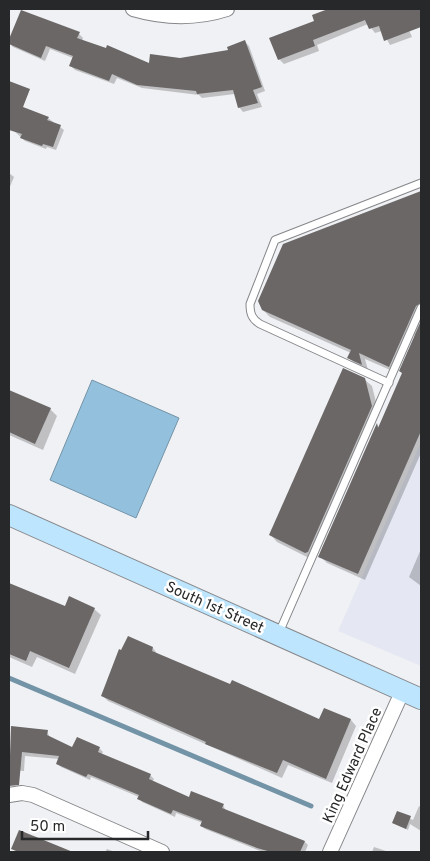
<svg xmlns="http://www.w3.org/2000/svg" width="430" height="861" viewBox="0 0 430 861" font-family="Overpass,sans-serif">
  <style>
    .built { fill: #e5e8f3 }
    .water { fill: #93c1dd; stroke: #7393a7 }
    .shadow { fill: #0003 }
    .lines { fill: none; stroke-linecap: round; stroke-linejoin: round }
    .stream { stroke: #7393a7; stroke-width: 5 }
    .building { fill: #6a6766 }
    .lane-casing { stroke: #86878a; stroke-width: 9 }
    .street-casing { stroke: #86878a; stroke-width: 16 }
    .secondary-casing { stroke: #86878a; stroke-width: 22 }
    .lane { stroke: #fff; stroke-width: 7 }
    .street { stroke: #fff; stroke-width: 14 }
    .secondary { stroke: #bde5fe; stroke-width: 20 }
    .labels { text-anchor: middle; stroke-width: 5; stroke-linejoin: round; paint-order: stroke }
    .street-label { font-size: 15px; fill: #272829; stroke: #fff }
  </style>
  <rect width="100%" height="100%" fill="#f0f1f4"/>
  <path class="built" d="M421 442V666L338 631Z"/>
  <path class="water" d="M92 380 179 418 136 518 50 480Z"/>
  <g class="shadow">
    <path d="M334 9H421V26L409 30 412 37 390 45 382 31 375 33 368 24 317 45 319 51 284 64 279 59 316 22 313 16Z"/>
    <path d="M22 11 79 34 83 38 82 41 150 65 230 52 245 42 249 46 265 91 257 94 262 107 243 112 239 107 235 94 202 98 199 95 142 88 117 78 114 84 75 70 70 65 73 58 50 49 45 61 13 47 9 43Z"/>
    <path d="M48 118 64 130 56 150 47 147 46 149 25 141 13 130Z"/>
    <path d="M9 173 14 177 9 189Z"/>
    <path d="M421 192V453L365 580 327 563 320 556 377 425 379 427 403 374 416 336 414 335 397 373 365 359 368 370 356 365 349 358 351 353 270 317 263 310 284 245Z"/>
    <path d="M364 379 372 386 379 414 315 559 313 560 277 542 270 534Z"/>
    <path d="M9 391 50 409 57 416 43 450 9 435Z"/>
    <path d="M421 549V586L409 577Z"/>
    <path d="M9 584 65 608 94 609 101 615 75 674 37 657 32 667 9 657Z"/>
    <path d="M153 648 158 655 320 721 325 709 351 720 356 726 332 783 288 765 282 778 108 701 103 696Z"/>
    <path d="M13 728 47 731 50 738 73 749 99 748 103 752 101 755 150 775 154 779 152 782 190 799 223 805 226 811 305 842 308 845 305 852H263L205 829 201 826 203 823 176 813 175 817 142 802 139 797 91 777 90 780 61 767 57 763 59 759 25 756 24 771 12 770 9 766Z"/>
    <path d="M419 806 421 807V831L410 824 408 830 393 823 397 812 413 820Z"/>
    <path d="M374 847 389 852H372Z"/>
    <path d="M12 848 63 852H16Z"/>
    <path d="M107 849 115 852H105Z"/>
  </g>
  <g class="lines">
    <path class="stream" d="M9 678 311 806"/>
  </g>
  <g class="building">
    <path d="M328 9H421V27L384 41 379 26 369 29 365 20 313 40 315 46 278 60 269 38 314 21 312 15Z"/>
    <path d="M21 10 80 32 77 38 106 48 107 45 149 63 150 54 180 58 228 50 227 47 245 40 262 87 253 90 258 103 238 108 233 90 197 94 196 91 137 85 112 74 109 81 69 66 73 56 46 46 41 58 9 44V39Z"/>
    <path d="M9 81 30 89 23 107 49 117 47 120 61 125 53 147 43 144 42 146 20 138 22 134 9 130Z"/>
    <path d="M421 191V303L416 306 389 367 359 353 362 365 347 358 351 350 262 310 258 301 283 244Z"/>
    <path d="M421 321V431L358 574 318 557 377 423 378 428 402 373 399 371Z"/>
    <path d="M343 368 365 378 372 406 308 552 305 553 269 535Z"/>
    <path d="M9 390 51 408 35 444 9 432Z"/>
    <path d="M9 583 65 606 69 596 95 608 69 668 30 651 26 661 9 654Z"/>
    <path d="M128 636 153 647 152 651 230 684 232 680 319 719 324 708 351 719 326 779 283 760 277 773 205 744 206 742 101 696 119 649 121 650Z"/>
    <path d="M11 726 48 730 47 735 72 747 77 737 100 747 98 752 151 774 149 779 189 797 191 791 224 804 222 808 305 841 300 852H271L257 848 200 826 202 821 173 810 171 814 137 799 139 795 88 774 86 777 56 764 59 756 22 752 19 785 9 786Z"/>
    <path d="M397 811 411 816 406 829 392 823Z"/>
    <path d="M19 830 73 852H19L11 849Z"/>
  </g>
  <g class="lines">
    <g class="lane-casing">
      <g id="lane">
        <path d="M389 383 260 324C252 319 250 314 250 304L275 240 421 183"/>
        <path d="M278 635 421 308"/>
      </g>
    </g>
    <g class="street-casing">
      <g id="street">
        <path d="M133 9C164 18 196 19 227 9"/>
        <path d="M9 795 22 793 33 795 162 852"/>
        <path d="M330 852 403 690"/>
      </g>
    </g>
    <g class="secondary-casing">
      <path id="secondary" d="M9 515 421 699"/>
    </g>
    <use href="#lane" class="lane"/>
    <use href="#street" class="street"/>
    <use href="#secondary" class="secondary"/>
  </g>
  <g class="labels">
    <g class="street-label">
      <text transform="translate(215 607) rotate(24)" y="5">South 1st Street</text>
      <text transform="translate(352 765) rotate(-66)" y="5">King Edward Place</text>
    </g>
  </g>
  <rect width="430" height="861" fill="none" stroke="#272829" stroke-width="20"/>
  <path d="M22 831v8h126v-8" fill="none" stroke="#272829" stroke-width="2.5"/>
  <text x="30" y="831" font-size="15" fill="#272829" stroke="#ffffff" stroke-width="4" paint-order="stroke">50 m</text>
</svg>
